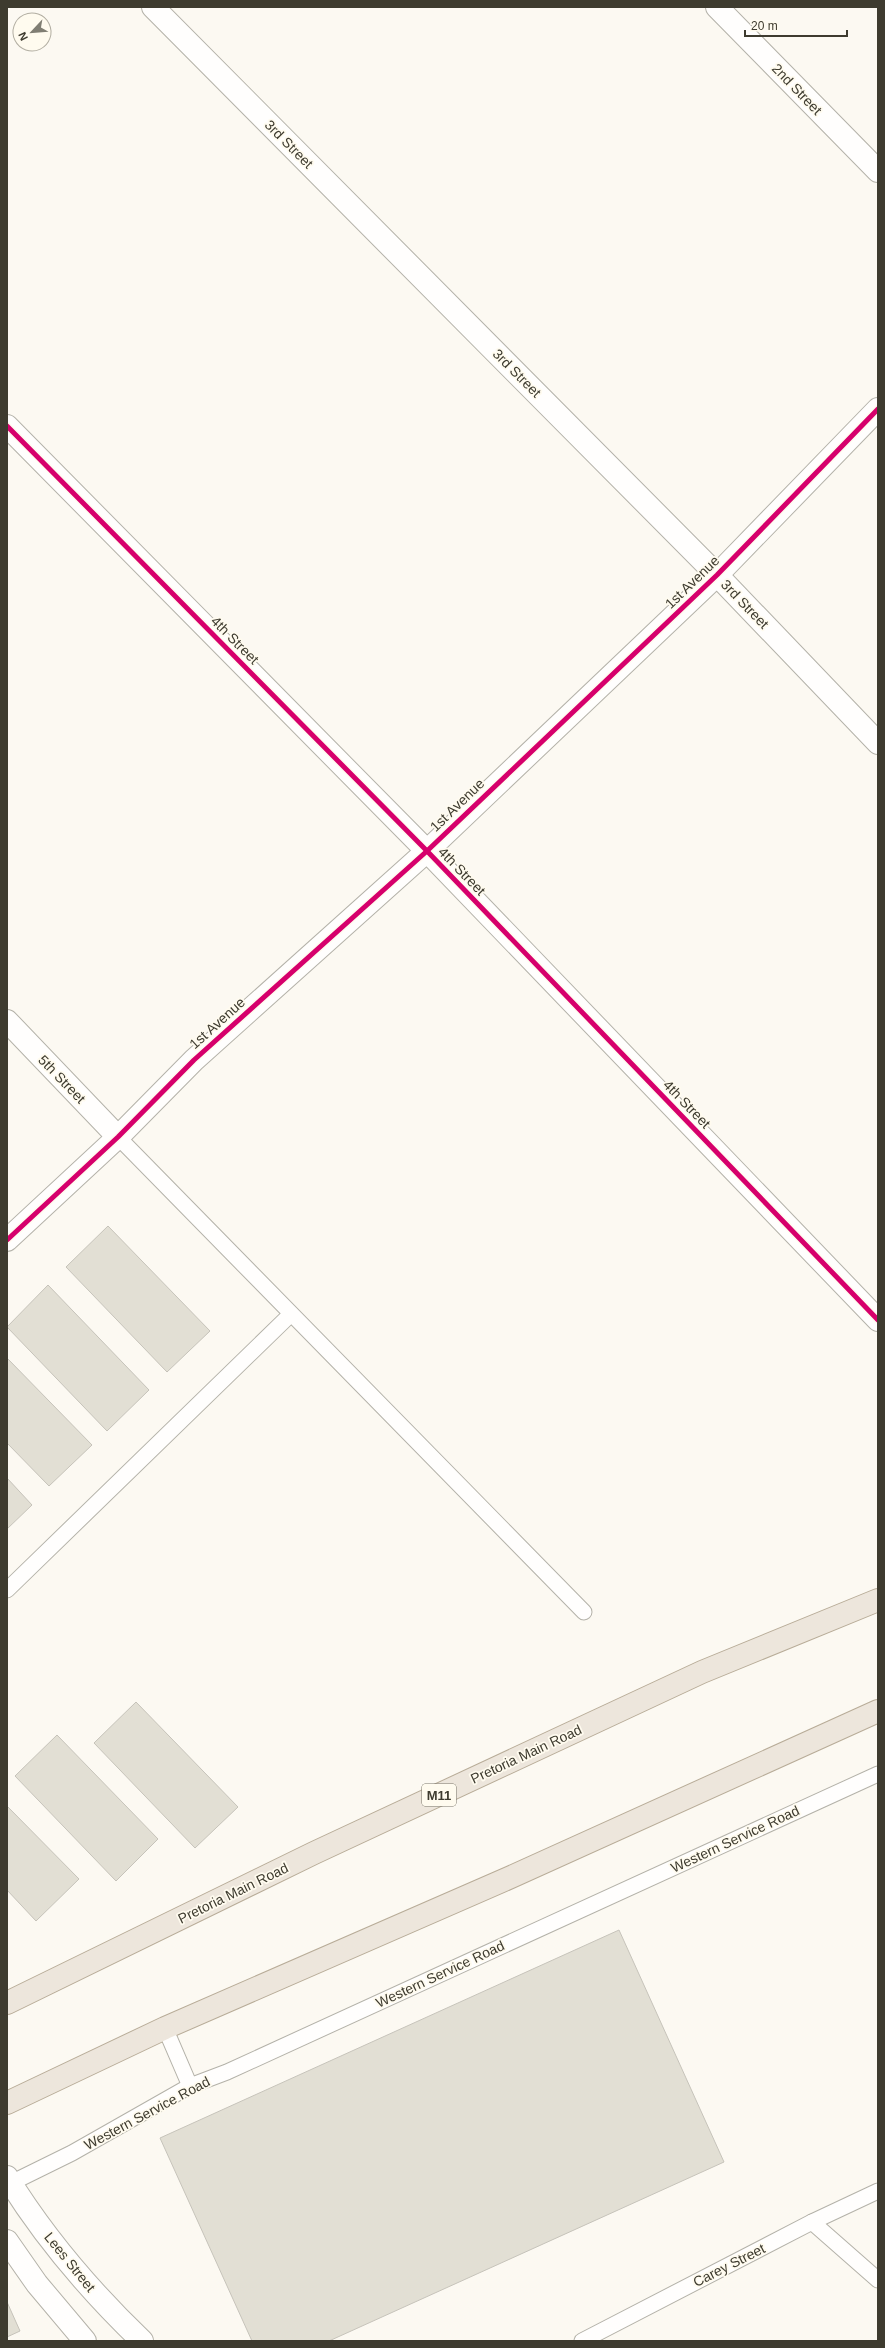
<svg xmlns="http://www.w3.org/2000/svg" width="885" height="2348" viewBox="0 0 885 2348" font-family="Arial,sans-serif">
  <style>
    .building { fill: #e2dfd4; stroke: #c6c3ba }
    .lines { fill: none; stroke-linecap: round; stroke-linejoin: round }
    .service-casing { stroke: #b4b2a9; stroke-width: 17 }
    .minor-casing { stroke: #b4b2a9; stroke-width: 24 }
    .tertiary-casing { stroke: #b4b2a9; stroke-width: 24 }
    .primary-casing { stroke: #b8ac98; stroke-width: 24 }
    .service { stroke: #fffefd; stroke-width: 15 }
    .minor { stroke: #fffefd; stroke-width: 22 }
    .tertiary { stroke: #fffefd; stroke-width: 22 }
    .primary { stroke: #ede6dc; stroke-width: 22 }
    .cycleway-casing { stroke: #fffbef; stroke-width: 8 }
    .cycleway { stroke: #d6006c; stroke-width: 5 }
    .labels { text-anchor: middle; stroke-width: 3.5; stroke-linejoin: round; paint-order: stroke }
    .shield { fill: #fffbef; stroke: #787569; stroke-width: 1 }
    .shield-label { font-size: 13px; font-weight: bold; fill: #3e3b2f }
    .street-label { font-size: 14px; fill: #3e3b2f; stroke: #fffbef }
  </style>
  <rect width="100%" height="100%" fill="#fcf9f2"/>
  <g class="building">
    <path d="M108 1226 210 1331 167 1372 66 1267Z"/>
    <path d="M48 1285 149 1390 107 1431 7 1327Z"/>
    <path d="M7 1358 92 1445 49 1486 7 1443Z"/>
    <path d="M7 1478 32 1505 7 1529Z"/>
    <path d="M136 1702 238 1807 195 1848 94 1743Z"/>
    <path d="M57 1735 158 1839 116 1881 15 1776Z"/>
    <path d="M7 1806 79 1879 36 1921 7 1890Z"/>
    <path d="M619 1930 724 2162 329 2341H252L160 2138Z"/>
    <path d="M7 2302 20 2331 7 2337Z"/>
  </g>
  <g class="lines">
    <g class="service-casing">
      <g id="service">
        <path d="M118 1137 584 1612"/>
        <path d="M7 1590 291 1314"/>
        <path d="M165 2028 190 2086"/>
        <path d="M7 2185 72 2153 190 2086 227 2072 878 1774"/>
        <path d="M812 2222 878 2280"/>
        <path d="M582 2341 812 2222 878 2191"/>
      </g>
    </g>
    <g class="minor-casing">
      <g id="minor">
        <path d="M153 7 717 575 878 743"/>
        <path d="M717 7 878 171"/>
        <path d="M7 426 427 851 878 1320"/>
        <path d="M7 1021 118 1137"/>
        <path d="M7 1240 118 1137 194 1060 427 851 717 575 878 409"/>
      </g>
    </g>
    <g class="tertiary-casing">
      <g id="tertiary">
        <path d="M7 2177C44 2237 91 2292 142 2341"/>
        <path d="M7 2241 37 2284 85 2341"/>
      </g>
    </g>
    <g class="primary-casing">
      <g id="primary">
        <path d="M7 2003 314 1853 702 1672 878 1600"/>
        <path d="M7 2103 165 2028 511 1877 878 1711"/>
      </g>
    </g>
    <use href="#service" class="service"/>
    <use href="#minor" class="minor"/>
    <use href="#tertiary" class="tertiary"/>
    <use href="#primary" class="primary"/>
    <g class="cycleway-casing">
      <g id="cycleway">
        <path d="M7 426 427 851 878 1320"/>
        <path d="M7 1240 118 1137 194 1060 427 851 717 575 878 409"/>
      </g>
    </g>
    <use href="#cycleway" class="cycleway"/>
  </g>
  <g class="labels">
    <rect class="shield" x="422" y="1784" width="34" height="22" rx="3"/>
    <g class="shield-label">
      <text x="439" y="1800">M11</text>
    </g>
    <g class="street-label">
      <text transform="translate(797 89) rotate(46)" y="5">2nd Street</text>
      <text transform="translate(289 144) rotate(45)" y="5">3rd Street</text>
      <text transform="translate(517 373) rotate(45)" y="5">3rd Street</text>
      <text transform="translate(692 582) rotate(-44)" y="5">1st Avenue</text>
      <text transform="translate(745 604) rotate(46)" y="5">3rd Street</text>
      <text transform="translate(235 640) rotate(45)" y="5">4th Street</text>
      <text transform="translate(457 805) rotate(-44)" y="5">1st Avenue</text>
      <text transform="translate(462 871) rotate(46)" y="5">4th Street</text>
      <text transform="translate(217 1023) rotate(-42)" y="5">1st Avenue</text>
      <text transform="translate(62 1079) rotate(46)" y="5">5th Street</text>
      <text transform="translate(687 1104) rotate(46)" y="5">4th Street</text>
      <text transform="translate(526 1754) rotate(-25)" y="5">Pretoria Main Road</text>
      <text transform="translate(735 1839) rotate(-25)" y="5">Western Service Road</text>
      <text transform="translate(233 1893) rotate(-26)" y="5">Pretoria Main Road</text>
      <text transform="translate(440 1974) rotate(-25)" y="5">Western Service Road</text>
      <text transform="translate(147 2113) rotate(-28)" y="5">Western Service Road</text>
      <text transform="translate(70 2262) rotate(51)" y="5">Lees Street</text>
      <text transform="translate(729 2265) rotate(-27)" y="5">Carey Street</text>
    </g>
  </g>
  <rect width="885" height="2348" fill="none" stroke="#3e3b2f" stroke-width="16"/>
  <g transform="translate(32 32) rotate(244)"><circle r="19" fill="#fffbef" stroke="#b2aea2"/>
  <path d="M0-3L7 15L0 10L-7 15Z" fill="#807e73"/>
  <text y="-6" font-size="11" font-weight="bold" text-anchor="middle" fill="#3e3b2f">N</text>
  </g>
  <path d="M745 30v6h102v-6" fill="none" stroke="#3e3b2f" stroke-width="2"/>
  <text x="751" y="30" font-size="12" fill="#3e3b2f" stroke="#fffbef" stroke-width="3" paint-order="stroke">20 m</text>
</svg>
